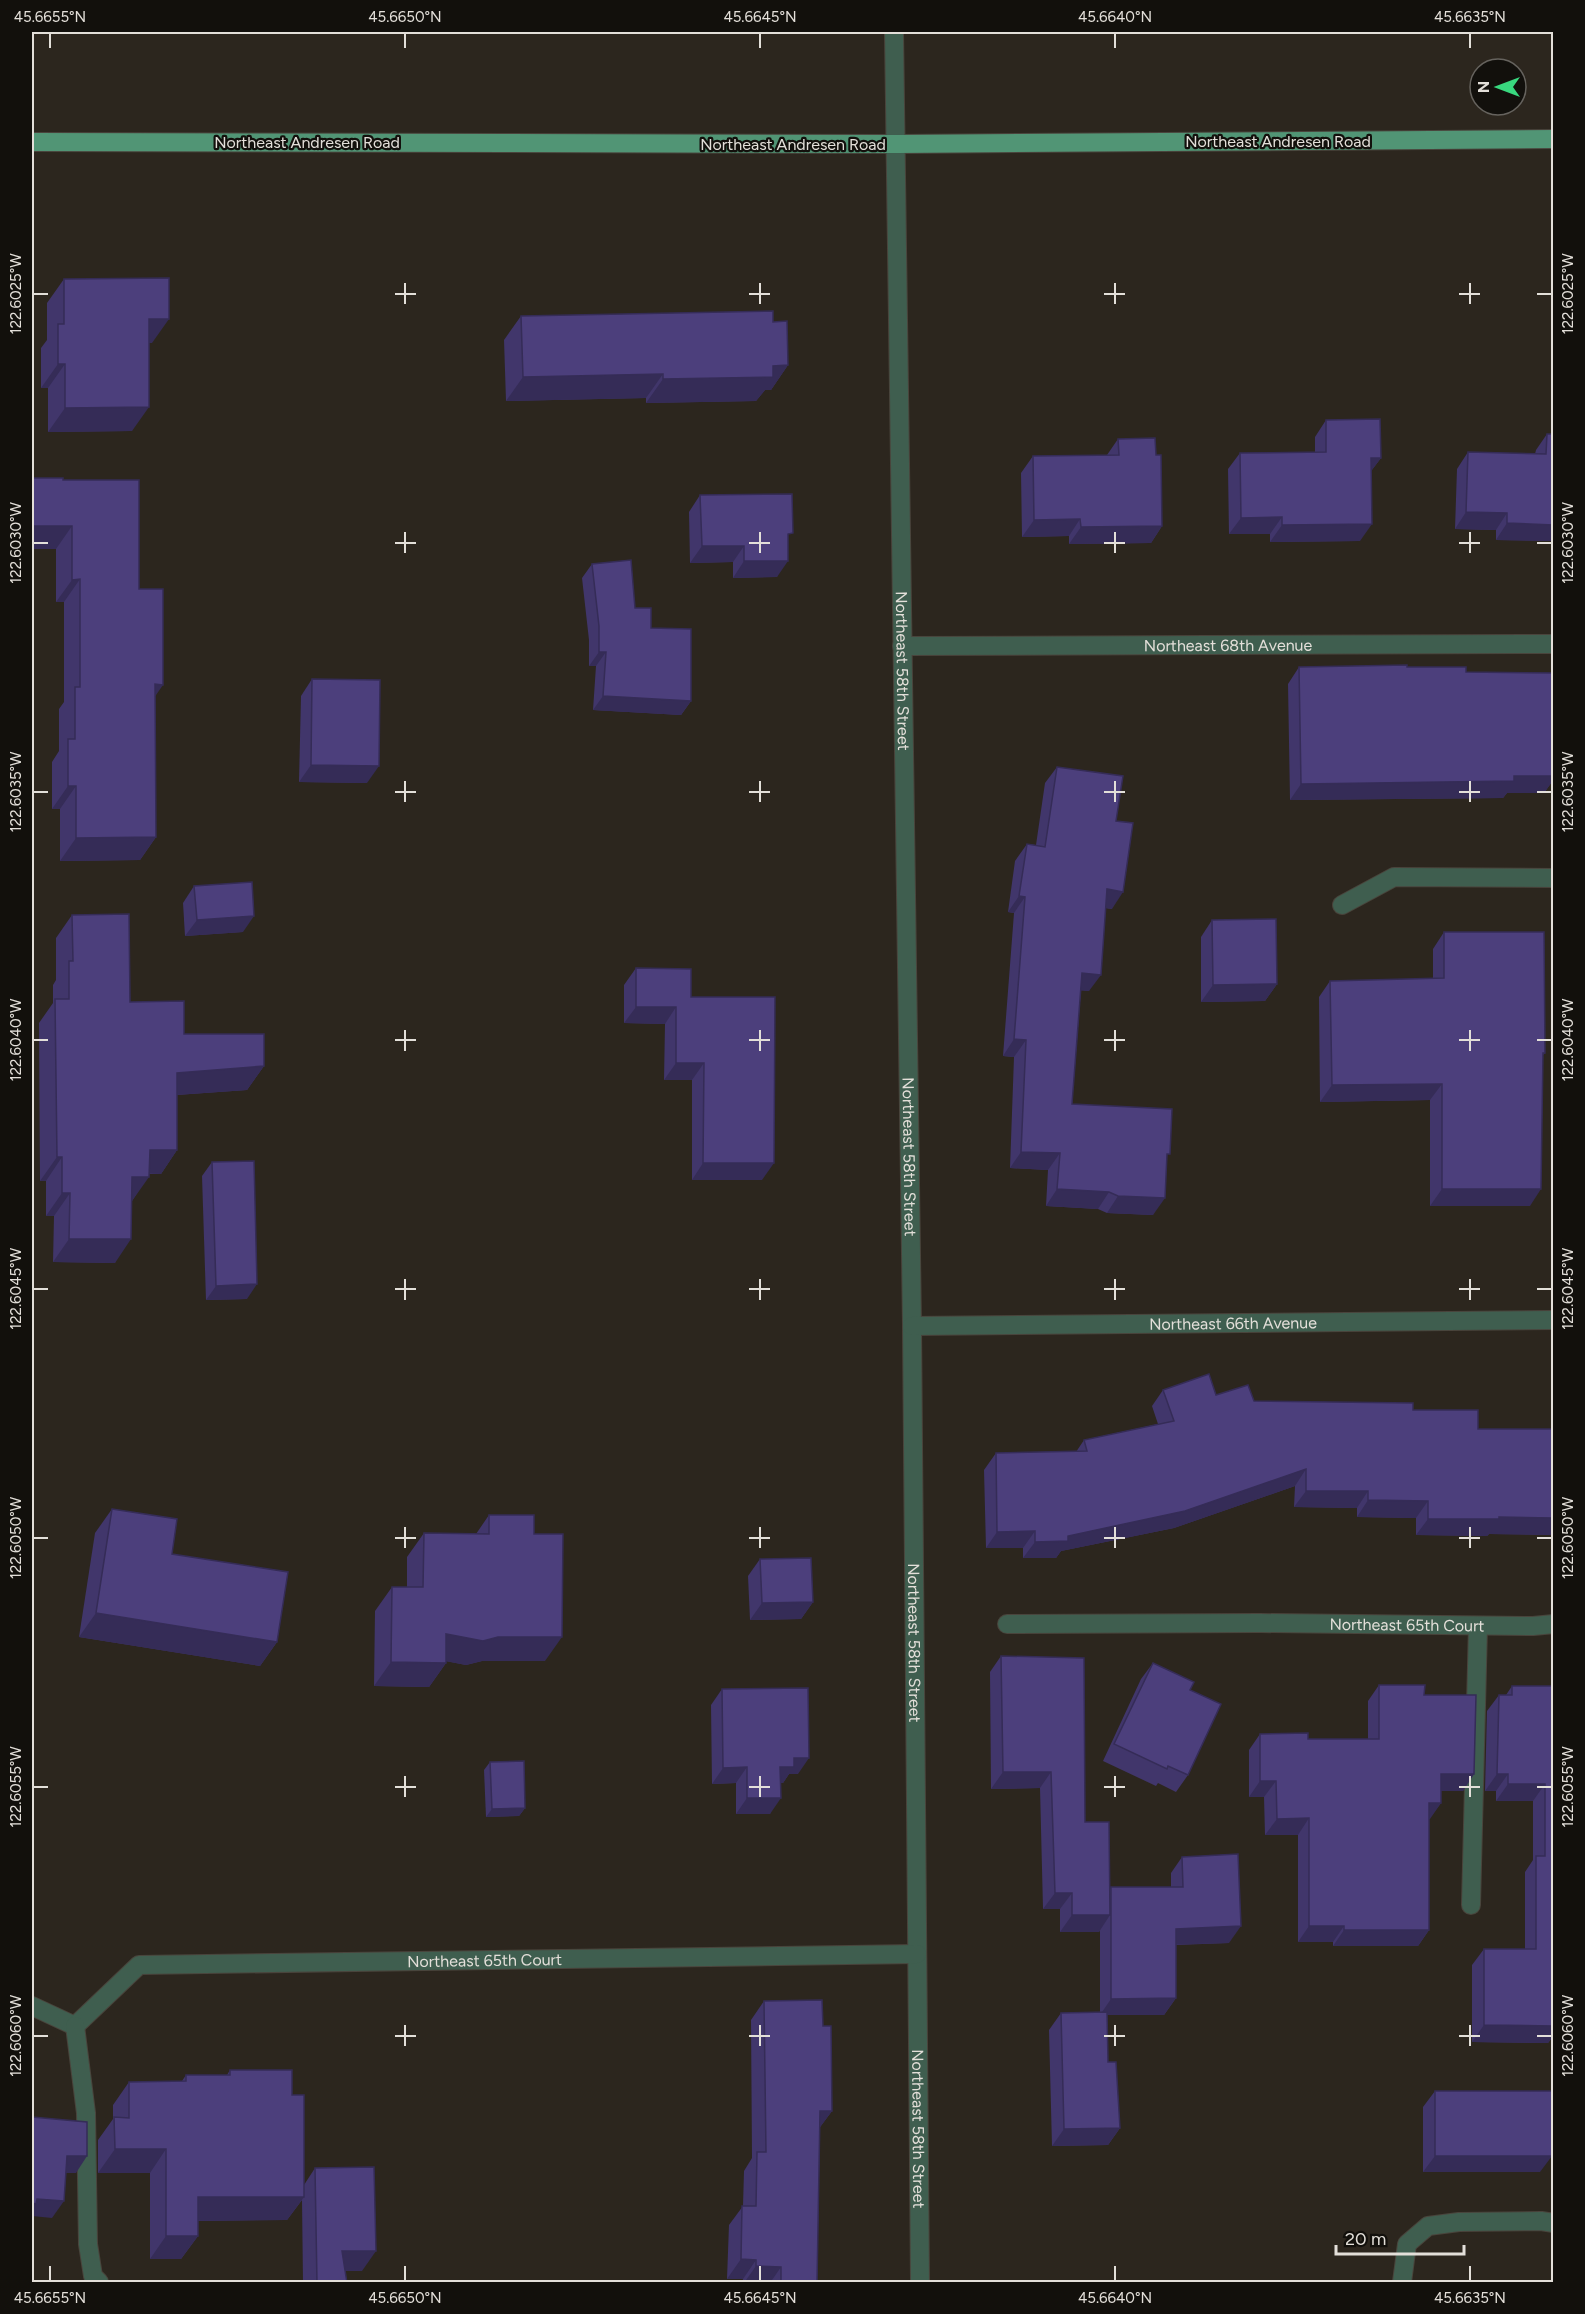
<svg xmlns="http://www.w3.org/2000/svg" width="1585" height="2314" viewBox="0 0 1585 2314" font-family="Figtree,sans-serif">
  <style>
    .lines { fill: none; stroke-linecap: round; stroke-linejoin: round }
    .minor-casing { stroke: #49443c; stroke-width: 20 }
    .major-casing { stroke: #49443c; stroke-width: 20 }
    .minor { stroke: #3f5e4f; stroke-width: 18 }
    .major { stroke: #519575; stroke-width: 18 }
    .wall { fill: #41366b }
    .shaded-wall { fill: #352c57 }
    .building { fill: #4c3f7c; stroke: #352c57; stroke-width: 1.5 }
    .ticks { fill: none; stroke: #e3dfd9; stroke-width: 2 }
    .labels { text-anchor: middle; stroke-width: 4.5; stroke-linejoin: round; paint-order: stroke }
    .street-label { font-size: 16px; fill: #e3dfd9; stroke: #12100c }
    .neatline { fill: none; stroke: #e3dfd9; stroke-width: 2 }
    .ticks-label { font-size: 15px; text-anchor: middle; fill: #e3dfd9 }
  </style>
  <rect width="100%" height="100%" fill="#2c261e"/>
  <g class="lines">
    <g class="minor-casing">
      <g id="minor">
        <path id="s1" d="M894 32 912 1326 920 2282"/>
        <path id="s2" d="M902 646 1554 644"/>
        <path d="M1342 905 1394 877 1554 878"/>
        <path id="s3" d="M912 1326 1554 1320"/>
        <path id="s4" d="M1007 1624 1260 1623 1533 1626 1554 1624"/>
        <path d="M1471 1905 1478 1626"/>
        <path d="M32 2006 75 2026"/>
        <path id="s5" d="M75 2026 139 1965 917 1954"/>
        <path d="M75 2026 86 2113 88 2244 93 2276 99 2282"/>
        <path d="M1402 2282 1407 2244 1428 2226 1459 2222 1541 2221 1554 2223"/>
      </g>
    </g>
    <g class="major-casing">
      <path id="major" d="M32 142 897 144 1554 139"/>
    </g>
    <use href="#minor" class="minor"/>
    <use href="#major" class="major"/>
  </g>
  <g class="wall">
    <path d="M64 279 152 343H149L132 431 48 432V388H41V348L47 340V303Z"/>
    <path d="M521 316 773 322 788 365 771 390H765L756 401 646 403V398L506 401 504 340Z"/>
    <path d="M1326 420 1381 458 1371 471 1360 541 1270 542V534H1229L1228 469 1240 453 1315 452V437Z"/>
    <path d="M1547 434H1554V541L1496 540V530L1455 529 1457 469 1468 452 1535 454 1536 450Z"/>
    <path d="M1118 439 1156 455 1162 526 1151 543 1069 544V536L1022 537 1021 473 1033 456 1107 455Z"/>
    <path d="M32 478 63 480 139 589 155 695 156 837 140 860 60 861V809H52V762L59 751V709L64 702V602H56V549H32Z"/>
    <path d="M700 495 788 539 777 577 733 578V562L690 563 689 512Z"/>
    <path d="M592 564 635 608 651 628 691 701 681 715 593 710 596 666H589V640L582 578Z"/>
    <path d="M1299 667H1407L1466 672 1554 673V779L1544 793H1507L1503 798 1290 800 1288 684Z"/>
    <path d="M312 679 367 783 299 782 301 696Z"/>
    <path d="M1057 767 1116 821 1112 909 1105 908 1089 991 1081 990 1072 1104 1167 1159 1153 1215 1107 1213 1098 1209 1046 1206 1048 1170 1010 1168 1014 1057 1003 1056 1014 913 1008 912 1015 861 1027 844 1036 845 1045 783Z"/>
    <path d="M194 886 243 932 185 936 183 903Z"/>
    <path d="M72 915 130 1002 184 1034 264 1066 247 1090 177 1095V1150L161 1174H149L132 1201 115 1263 53 1262 54 1216H46V1181H40L39 1023 53 1003V985L56 980V938Z"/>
    <path d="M1212 920 1277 984 1265 1001 1201 1002V937Z"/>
    <path d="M1444 932 1545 1053 1542 1056 1530 1206H1430V1100L1320 1102 1319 997 1330 981 1433 979V949Z"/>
    <path d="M636 968 691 997 762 1180H692V1080H664L665 1024 624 1023V985Z"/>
    <path d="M212 1162 247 1299 206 1300 202 1176Z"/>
    <path d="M1163 1390 1216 1395 1254 1401 1413 1410 1478 1429H1554V1535L1489 1534 1487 1536 1416 1535V1518L1357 1517V1508L1294 1507 1295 1486 1174 1528 1061 1551 1056 1558H1023V1548H986L984 1470 996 1453 1076 1452 1084 1440 1158 1424 1152 1406Z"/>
    <path d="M112 1509 172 1554 277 1642 260 1666 79 1637 95 1533Z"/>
    <path d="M489 1515 534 1534 545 1661H482L466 1665 446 1661V1663L429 1687 374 1686 375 1611 392 1587H407V1557L424 1533 476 1534Z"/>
    <path d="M760 1559 813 1602 801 1619 750 1620 748 1576Z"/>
    <path d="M1001 1656 1085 1822 1110 1889 1111 1887H1171V1873L1182 1857 1229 1943 1176 1945V1998L1164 2015H1107L1108 2062 1120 2128 1108 2145 1052 2146 1049 2030 1061 2013 1100 2012V1930L1099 1932H1060V1909H1043L1040 1788 991 1789 990 1672Z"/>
    <path d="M1153 1663 1188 1775 1176 1792 1158 1783 1156 1786 1103 1761 1141 1679Z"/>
    <path d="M1379 1685 1424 1695 1474 1774 1463 1791H1441V1803L1429 1819V1930L1418 1946H1333V1942H1298V1835H1265L1264 1797H1249V1750L1260 1734 1308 1739H1368V1701Z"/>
    <path d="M1512 1686H1554V2035L1548 2043 1472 2042V1965L1484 1949H1525V1872L1533 1860V1801H1496V1791H1485L1487 1711 1499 1695H1506Z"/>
    <path d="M722 1689 798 1774H789L783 1783H781L770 1814H736V1783L712 1784 711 1705Z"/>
    <path d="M490 1762 525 1808 519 1816 486 1817 484 1770Z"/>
    <path d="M764 2001 823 2026 832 2111 820 2127 817 2283H742L743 2279H727L729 2225 743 2206 744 2171 752 2158 751 2020Z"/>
    <path d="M230 2070 292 2095 304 2185 315 2168 362 2271H345L347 2283H303L302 2200 287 2220 198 2221V2236L181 2259H150V2173H98V2140L113 2119V2105L129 2082 182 2081 186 2075H227Z"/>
    <path d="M1435 2091 1540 2172H1423V2107Z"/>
  </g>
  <g class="shaded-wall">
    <path d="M149 319H169L152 343H132Z"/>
    <path d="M58 364H65L48 388H41Z"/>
    <path d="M788 365 771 390H765L756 401 646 403 663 379 773 366Z"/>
    <path d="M663 374 646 398 506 401 523 377Z"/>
    <path d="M149 407 132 431 48 432 65 408Z"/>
    <path d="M1371 458H1381L1369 474Z"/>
    <path d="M1466 512 1507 513 1496 530 1455 529Z"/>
    <path d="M1282 517 1270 534H1229L1241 518Z"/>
    <path d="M1080 519 1069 536 1022 537 1034 520Z"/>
    <path d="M1507 523 1554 525V541L1496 540Z"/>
    <path d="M1372 524 1360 541 1270 542 1282 525Z"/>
    <path d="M32 526H72L56 549H32Z"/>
    <path d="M1162 526 1151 543 1069 544 1081 527Z"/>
    <path d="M702 546H744L733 562 690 563Z"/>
    <path d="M744 561H788L777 577 733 578Z"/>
    <path d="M80 579 64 602H56L72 580Z"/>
    <path d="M599 652H606L596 666H589Z"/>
    <path d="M155 684 163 685 147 708Z"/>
    <path d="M603 696 691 701 681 715 593 710Z"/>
    <path d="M311 765 379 766 367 783 299 782Z"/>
    <path d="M1514 776H1554V779L1544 793H1507L1503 798 1290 800 1301 784Z"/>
    <path d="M68 786H76L60 809H52Z"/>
    <path d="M156 837 140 860 60 861 76 838Z"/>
    <path d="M1107 889 1123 892 1112 909 1095 906Z"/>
    <path d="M1019 896 1025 897 1014 913 1008 912Z"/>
    <path d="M254 916 243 932 185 936 197 920Z"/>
    <path d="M1082 973 1101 975 1089 991 1071 990Z"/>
    <path d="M1277 984 1265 1001 1201 1002 1213 985Z"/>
    <path d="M636 1007H676L665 1024 624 1023Z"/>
    <path d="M1014 1039 1026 1040 1014 1057 1003 1056Z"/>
    <path d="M676 1063H704L692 1080H664Z"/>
    <path d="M264 1066 247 1090 161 1096 177 1073Z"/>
    <path d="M1442 1084 1430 1100 1320 1102 1332 1085Z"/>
    <path d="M150 1150H177L161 1174 133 1173Z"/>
    <path d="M1021 1152 1060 1153 1048 1170 1010 1168Z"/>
    <path d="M57 1157H62L46 1181H40Z"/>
    <path d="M703 1163H774L762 1180H692Z"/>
    <path d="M132 1177H149L132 1201H115Z"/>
    <path d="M1057 1189 1109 1192 1098 1209 1046 1206Z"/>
    <path d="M1442 1189H1541L1530 1206H1430Z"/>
    <path d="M62 1193H70L54 1216H46Z"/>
    <path d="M1118 1196 1165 1198 1153 1215 1107 1213Z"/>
    <path d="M69 1239H131L115 1263 53 1262Z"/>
    <path d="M257 1284 247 1299 206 1300 216 1286Z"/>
    <path d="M1306 1469 1295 1486 1174 1528 1061 1551 1056 1558H1023L1035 1542 1068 1536Z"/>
    <path d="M1306 1491H1368L1357 1508 1294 1507Z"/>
    <path d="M1368 1500 1428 1501 1416 1518 1357 1517Z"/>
    <path d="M1499 1517 1554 1518V1535L1489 1534 1487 1536 1416 1535 1428 1519Z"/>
    <path d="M1035 1531 1023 1548H986L997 1532Z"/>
    <path d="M813 1602 801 1619 750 1620 762 1603Z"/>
    <path d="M96 1613 277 1642 260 1666 79 1637Z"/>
    <path d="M446 1634 498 1637H562L545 1661H482L466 1665 429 1658Z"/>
    <path d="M391 1662 446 1663 429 1687 374 1686Z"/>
    <path d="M794 1758H809L798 1774H789L783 1783H769L780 1767Z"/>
    <path d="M747 1767 736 1783 712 1784 723 1768Z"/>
    <path d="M1003 1772H1051L1040 1788 991 1789Z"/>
    <path d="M1441 1774H1474L1463 1791H1430Z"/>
    <path d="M1497 1774H1508L1496 1791H1485Z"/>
    <path d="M1260 1781H1276L1264 1797H1249Z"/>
    <path d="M1508 1784H1545L1533 1801H1496Z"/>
    <path d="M747 1798H781L770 1814H736Z"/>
    <path d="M1429 1803H1441L1430 1819H1418Z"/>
    <path d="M525 1808 519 1816 486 1817 492 1809Z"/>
    <path d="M1309 1818 1298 1835H1265L1277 1819Z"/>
    <path d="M1055 1893H1072L1060 1909H1043Z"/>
    <path d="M1072 1915H1110L1099 1932H1060Z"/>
    <path d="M1241 1926 1229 1943 1164 1945 1176 1929Z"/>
    <path d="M1309 1926H1344L1333 1942H1298Z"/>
    <path d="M1344 1930H1429L1418 1946H1333Z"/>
    <path d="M1176 1998 1164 2015H1100L1111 1999Z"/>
    <path d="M1484 2025 1554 2026V2035L1548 2043 1472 2042Z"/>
    <path d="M820 2111H832L818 2130Z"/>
    <path d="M1120 2128 1108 2145 1052 2146 1064 2129Z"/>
    <path d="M115 2149H166L150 2173H98Z"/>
    <path d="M67 2156H87L76 2173H56Z"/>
    <path d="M1435 2156H1552L1540 2172H1423Z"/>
    <path d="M198 2197H304L287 2220 181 2221Z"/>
    <path d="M37 2199 64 2201 52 2218 32 2216V2203Z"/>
    <path d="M166 2236H198L181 2259H150Z"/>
    <path d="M342 2251H376L362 2271H328Z"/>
    <path d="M741 2259 756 2260 743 2279H727Z"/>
    <path d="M756 2266 781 2267 770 2283H744Z"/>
  </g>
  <g class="building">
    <path d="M169 278V319H149V407L65 408V364H58V324H64V279Z"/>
    <path d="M773 311V322L787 321 788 365 773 366V377L663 379V374L523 377 521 316Z"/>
    <path d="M1380 419 1381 458H1371L1372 524 1282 525V517L1241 518 1240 453 1326 452V420Z"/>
    <path d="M1547 434H1554V525L1507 523V513L1466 512 1468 452 1546 454Z"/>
    <path d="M1155 438 1156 455H1161L1162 526 1081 527 1080 519 1034 520 1033 456 1119 455 1118 439Z"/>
    <path d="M32 478H63V480H139V589H163V685L155 684 156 837 76 838V786H68V739H75V687H80V579L72 580V526H32Z"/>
    <path d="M792 494 793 533 788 534V561H744V546H702L700 495Z"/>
    <path d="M631 560 635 608H651V628L691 629V701L603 696 606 652H599V626L592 564Z"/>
    <path d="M1407 665V667H1466V672L1554 673V776H1514V781L1301 784 1299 667Z"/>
    <path d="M312 679 380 680 379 766 311 765Z"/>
    <path d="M1057 767 1123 776 1116 821 1133 823 1123 892 1107 889 1101 975 1082 973 1072 1104 1172 1109 1170 1154H1167L1165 1198 1118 1196 1109 1192 1057 1189 1060 1153 1021 1152 1026 1040 1014 1039 1025 897 1019 896 1027 844 1045 847Z"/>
    <path d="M252 882 254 916 197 920 194 886Z"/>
    <path d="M129 914 130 1002 184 1001V1034H264V1066L177 1073V1150H150L149 1177H132L131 1239H69L70 1193H62V1157H57L55 999H69V961H73L72 915Z"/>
    <path d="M1276 919 1277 984 1213 985 1212 920Z"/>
    <path d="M1444 932H1544L1545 1053H1543L1541 1189H1442V1084L1332 1085 1330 981 1444 978Z"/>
    <path d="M636 968 691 969V997H775L774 1163H703L704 1063H676V1007H636Z"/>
    <path d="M254 1161 257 1284 216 1286 212 1162Z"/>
    <path d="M1209 1374 1216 1395 1248 1385 1254 1401 1413 1403V1410H1478V1429H1554V1518L1499 1517V1519H1428V1501L1368 1500V1491H1306V1469L1185 1511 1068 1536V1541L1035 1542V1531L997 1532 996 1453 1087 1451 1084 1440 1174 1421 1163 1390Z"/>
    <path d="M112 1509 177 1519 172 1554 288 1572 277 1642 96 1613Z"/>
    <path d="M489 1515H534V1534H563L562 1637H498L483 1641 446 1634V1663L391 1662 392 1587H423L424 1533 489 1534Z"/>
    <path d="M811 1558 813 1602 762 1603 760 1559Z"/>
    <path d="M1001 1656 1084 1658 1085 1822H1109L1110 1915H1072V1893H1055L1051 1772H1003Z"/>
    <path d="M1153 1663 1194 1682 1190 1690 1221 1704 1188 1775 1168 1766 1167 1769 1114 1744Z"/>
    <path d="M1379 1685H1425L1424 1695H1476L1474 1774H1441V1803H1429V1930H1344V1926H1309V1818L1277 1819 1276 1781H1260V1734L1308 1733V1739H1379Z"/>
    <path d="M1512 1686H1554V2026L1484 2025V1949H1536V1856H1545V1784H1508V1774H1497L1499 1695H1512Z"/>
    <path d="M808 1688 809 1758H794V1767H780L781 1798H747V1767L723 1768 722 1689Z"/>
    <path d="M524 1761 525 1808 492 1809 490 1762Z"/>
    <path d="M1238 1854 1241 1926 1176 1929V1998L1111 1999V1887H1183L1182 1857Z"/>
    <path d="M822 2000 823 2026H831L832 2111H820L817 2283H781V2267L756 2266V2260L741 2259 742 2206H756L757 2152H766L764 2001Z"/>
    <path d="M1107 2012 1108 2062H1116L1120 2128 1064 2129 1061 2013Z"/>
    <path d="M230 2070H292V2095H304V2197H198V2236H166V2149H115L114 2117 129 2118V2082L186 2081V2075H230Z"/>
    <rect x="1435" y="2091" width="117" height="65"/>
    <path d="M32 2117 87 2122V2156H67L64 2201 37 2199 36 2204 32 2203Z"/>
    <path d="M374 2167 376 2251H342L347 2283H317L315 2168Z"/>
  </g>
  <path class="ticks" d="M50 33V48M405 33V48M760 33V48M1115 33V48M1470 33V48M405 283V304M760 283V304M1115 283V304M1470 283V304M33 294H48M395 294H416M749 294H770M1104 294H1125M1459 294H1480M1537 294H1552M405 532V553M760 532V553M1115 532V553M1470 532V553M33 543H48M395 543H416M749 543H770M1104 543H1125M1459 543H1480M1537 543H1552M405 781V802M760 781V802M1115 781V802M1470 781V802M33 792H48M395 792H416M749 792H770M1104 792H1125M1459 792H1480M1537 792H1552M405 1030V1051M760 1030V1051M1115 1030V1051M1470 1030V1051M33 1040H48M395 1040H416M749 1040H770M1104 1040H1125M1459 1040H1480M1537 1040H1552M405 1279V1300M760 1279V1300M1115 1279V1300M1470 1279V1300M33 1289H48M395 1289H416M749 1289H770M1104 1289H1125M1459 1289H1480M1537 1289H1552M405 1527V1548M760 1527V1548M1115 1527V1548M1470 1527V1548M33 1538H48M395 1538H416M749 1538H770M1104 1538H1125M1459 1538H1480M1537 1538H1552M405 1776V1797M760 1776V1797M1115 1776V1797M1470 1776V1797M33 1787H48M395 1787H416M749 1787H770M1104 1787H1125M1459 1787H1480M1537 1787H1552M405 2025V2046M760 2025V2046M1115 2025V2046M1470 2025V2046M33 2036H48M395 2036H416M749 2036H770M1104 2036H1125M1459 2036H1480M1537 2036H1552M50 2266V2281M405 2266V2281M760 2266V2281M1115 2266V2281M1470 2266V2281"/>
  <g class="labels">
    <g class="street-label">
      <text x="1278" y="147">Northeast Andresen Road</text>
      <text x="307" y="148">Northeast Andresen Road</text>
      <text x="793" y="150">Northeast Andresen Road</text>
      <text dy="6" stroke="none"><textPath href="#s2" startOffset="326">Northeast 68th Avenue</textPath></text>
      <text dy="6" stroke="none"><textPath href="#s1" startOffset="639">Northeast 58th Street</textPath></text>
      <text dy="6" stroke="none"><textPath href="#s1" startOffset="1125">Northeast 58th Street</textPath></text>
      <text dy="6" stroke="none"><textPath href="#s3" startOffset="321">Northeast 66th Avenue</textPath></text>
      <text dy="6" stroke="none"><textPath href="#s4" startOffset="400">Northeast 65th Court</textPath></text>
      <text dy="6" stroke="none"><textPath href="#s1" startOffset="1611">Northeast 58th Street</textPath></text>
      <text dy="6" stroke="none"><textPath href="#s5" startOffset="434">Northeast 65th Court</textPath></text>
      <text dy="6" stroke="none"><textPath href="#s1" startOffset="2097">Northeast 58th Street</textPath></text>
    </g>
  </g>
  <rect width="1585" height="2314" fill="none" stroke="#12100c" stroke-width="66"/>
  <g transform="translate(1498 87) rotate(270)"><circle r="28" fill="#12100c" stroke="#66635e" stroke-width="1.5"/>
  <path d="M0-4.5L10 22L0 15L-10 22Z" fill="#39d87f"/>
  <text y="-9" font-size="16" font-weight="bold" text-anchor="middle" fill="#e3dfd9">N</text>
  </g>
  <path d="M1336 2245v9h128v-9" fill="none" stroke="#e3dfd9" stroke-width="3"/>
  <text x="1345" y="2245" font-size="18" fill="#e3dfd9" stroke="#12100c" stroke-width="4.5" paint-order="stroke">20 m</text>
  <rect x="33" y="33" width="1519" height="2248" class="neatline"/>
  <g class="ticks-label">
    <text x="50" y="22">45.6655°N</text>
    <text x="405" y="22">45.6650°N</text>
    <text x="760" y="22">45.6645°N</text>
    <text x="1115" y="22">45.6640°N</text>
    <text x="1470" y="22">45.6635°N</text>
    <text transform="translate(1568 294) rotate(-90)" y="5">122.6025°W</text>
    <text transform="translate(16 294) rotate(-90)" y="5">122.6025°W</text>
    <text transform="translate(1568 543) rotate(-90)" y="5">122.6030°W</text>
    <text transform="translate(16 543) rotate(-90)" y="5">122.6030°W</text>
    <text transform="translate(1568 792) rotate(-90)" y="5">122.6035°W</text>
    <text transform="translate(16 792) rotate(-90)" y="5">122.6035°W</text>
    <text transform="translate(1568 1040) rotate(-90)" y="5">122.6040°W</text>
    <text transform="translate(16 1040) rotate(-90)" y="5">122.6040°W</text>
    <text transform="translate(1568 1289) rotate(-90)" y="5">122.6045°W</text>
    <text transform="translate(16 1289) rotate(-90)" y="5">122.6045°W</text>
    <text transform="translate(16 1538) rotate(-90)" y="5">122.6050°W</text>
    <text transform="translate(1568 1538) rotate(-90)" y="5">122.6050°W</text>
    <text transform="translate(1568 1787) rotate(-90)" y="5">122.6055°W</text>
    <text transform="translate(16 1787) rotate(-90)" y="5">122.6055°W</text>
    <text transform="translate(16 2036) rotate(-90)" y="5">122.6060°W</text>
    <text transform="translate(1568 2036) rotate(-90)" y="5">122.6060°W</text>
    <text x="50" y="2303">45.6655°N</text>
    <text x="405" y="2303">45.6650°N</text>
    <text x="760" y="2303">45.6645°N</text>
    <text x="1115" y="2303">45.6640°N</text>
    <text x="1470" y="2303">45.6635°N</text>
  </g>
</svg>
